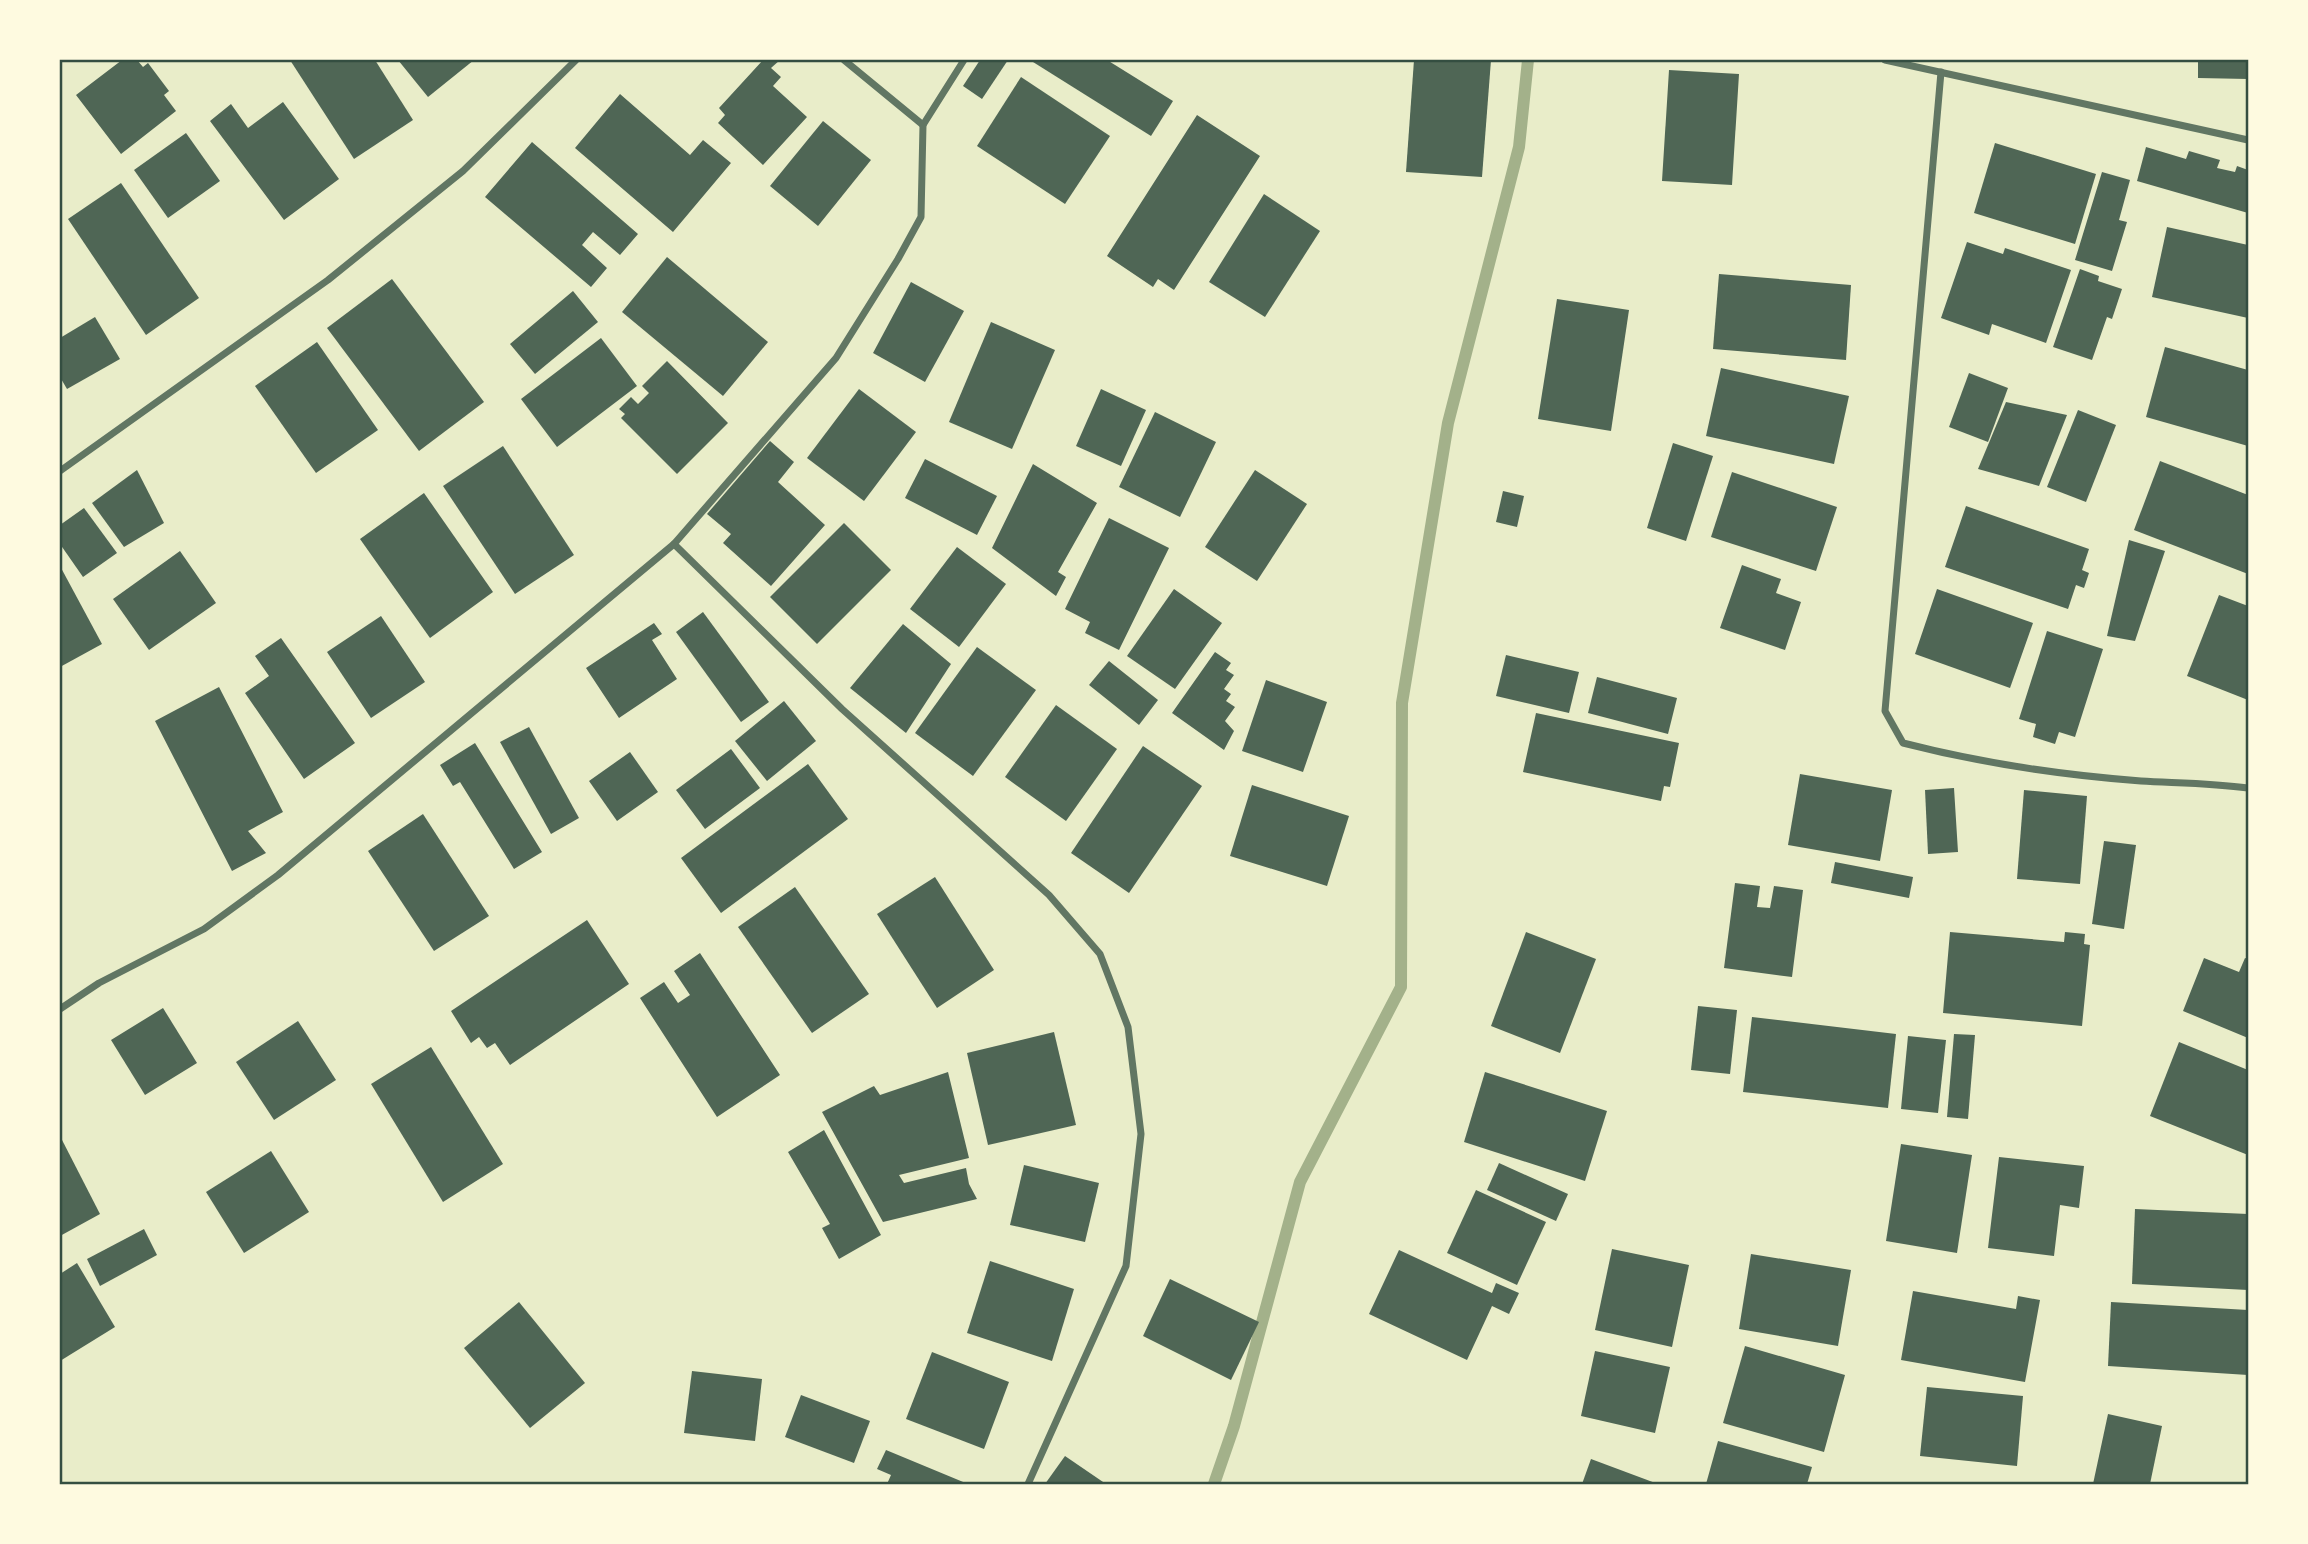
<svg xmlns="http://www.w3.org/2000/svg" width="2308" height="1544" viewBox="0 0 2308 1544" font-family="Overpass,sans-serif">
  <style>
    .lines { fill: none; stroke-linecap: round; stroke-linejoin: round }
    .stream { stroke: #a3b18a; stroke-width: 12 }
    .building { fill: #4f6655 }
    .minor { stroke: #617663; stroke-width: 7 }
    .neatline { fill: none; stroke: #344e41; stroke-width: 2.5 }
  </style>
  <rect width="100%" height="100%" fill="#e9edc9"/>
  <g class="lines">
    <path class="stream" d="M1214 1484 1234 1426 1300 1182 1401 987 1402 703 1448 423 1519 147 1528 60"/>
  </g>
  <g class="building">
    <path d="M122 60H137L143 67 148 63 169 91 164 95 176 111 121 154 76 95Z"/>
    <path d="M290 60H375L413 120 354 159Z"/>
    <path d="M398 60H474L428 97Z"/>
    <path d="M763 60H780L771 68 781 77 773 86 807 117 763 165 718 123 725 115 719 108Z"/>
    <path d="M980 60H1008L982 99 963 86Z"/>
    <path d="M1034 60H1107L1173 101 1151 136 1033 62Z"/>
    <path d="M1414 60H1491L1482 177 1406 172Z"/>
    <path d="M2198 60H2248V79L2198 78Z"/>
    <path d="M1669 70 1739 74 1732 185 1662 181Z"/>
    <path d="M1021 77 1110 136 1065 204 977 146Z"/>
    <path d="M620 94 690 155 703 140 731 163 673 232 575 148Z"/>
    <path d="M283 102 339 179 284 220 210 121 231 104 248 128Z"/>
    <path d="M1197 115 1260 156 1174 290 1158 279 1153 287 1107 256Z"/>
    <path d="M823 121 871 160 818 226 770 186Z"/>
    <path d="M186 133 220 181 168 218 134 170Z"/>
    <path d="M532 142 638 234 620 255 593 232 582 245 607 268 591 287 485 197Z"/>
    <path d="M1995 143 2096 174 2075 244 1974 213Z"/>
    <path d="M2146 147 2186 159 2189 151 2220 160 2217 168 2235 172 2237 166 2248 170V213L2137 181Z"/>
    <path d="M2102 172 2130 180 2119 220 2127 222 2112 271 2075 260Z"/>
    <path d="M121 183 199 298 146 335 68 219Z"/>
    <path d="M1264 194 1320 231 1265 317 1209 282Z"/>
    <path d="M2167 227 2248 245V318L2152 297Z"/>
    <path d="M1967 242 2003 254 2005 248 2071 270 2046 343 1992 324 1989 335 1941 318Z"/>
    <path d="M667 257 768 342 723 396 622 312Z"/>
    <path d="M2080 269 2099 276 2098 281 2122 289 2112 319 2107 317 2092 360 2053 347Z"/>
    <path d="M1719 274 1851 285 1846 360 1713 349Z"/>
    <path d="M392 279 484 402 419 451 327 328Z"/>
    <path d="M911 282 964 311 925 382 873 353Z"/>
    <path d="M573 291 598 322 535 374 510 344Z"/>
    <path d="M1557 299 1629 310 1611 431 1538 419Z"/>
    <path d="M95 317 120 359 67 389 60 377V338Z"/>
    <path d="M991 322 1055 350 1012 449 949 422Z"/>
    <path d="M601 338 637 386 557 447 521 399Z"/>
    <path d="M317 342 378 430 316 473 255 386Z"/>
    <path d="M2165 347 2248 370V446L2146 417Z"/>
    <path d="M667 361 728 423 677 474 621 418 625 414 619 409 631 397 638 404 649 393 642 386Z"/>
    <path d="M1721 368 1849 396 1834 464 1706 436Z"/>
    <path d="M1969 373 2008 388 1988 442 1949 427Z"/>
    <path d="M859 389 916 432 864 501 807 458Z"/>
    <path d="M1101 389 1146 410 1121 466 1076 446Z"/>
    <path d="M2006 402 2067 415 2039 486 1978 469Z"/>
    <path d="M2078 410 2116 425 2086 502 2047 487Z"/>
    <path d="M1155 412 1216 442 1180 517 1119 487Z"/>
    <path d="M770 441 794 462 778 482 825 525 771 586 723 543 731 534 707 514Z"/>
    <path d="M1673 443 1713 456 1686 541 1647 528Z"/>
    <path d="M503 446 574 555 515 594 443 486Z"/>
    <path d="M925 459 997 496 977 535 905 498Z"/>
    <path d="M2160 461 2248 495V574L2134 530Z"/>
    <path d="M1033 464 1097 503 1058 572 1066 577 1056 596 992 548Z"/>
    <path d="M137 470 164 523 124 547 92 503Z"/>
    <path d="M1255 470 1307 504 1257 581 1205 547Z"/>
    <path d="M1732 472 1837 507 1816 571 1711 537Z"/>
    <path d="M1503 491 1524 496 1517 527 1496 522Z"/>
    <path d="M424 493 493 592 430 638 360 539Z"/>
    <path d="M1966 506 2089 549 2082 570 2089 573 2084 588 2076 585 2068 609 1945 567Z"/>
    <path d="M84 508 117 553 83 577 60 544V525Z"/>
    <path d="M1109 518 1169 548 1119 650 1085 633 1090 622 1065 609Z"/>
    <path d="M844 523 891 570 817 644 770 597Z"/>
    <path d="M2129 540 2165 551 2135 641 2107 636Z"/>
    <path d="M957 547 1006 584 959 647 910 609Z"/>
    <path d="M180 551 216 603 149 650 113 599Z"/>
    <path d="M1742 565 1781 579 1776 593 1801 602 1785 650 1720 628Z"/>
    <path d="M60 566 102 644 60 667Z"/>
    <path d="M1174 589 1222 623 1175 689 1127 656Z"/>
    <path d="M1937 589 2033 623 2010 688 1915 654Z"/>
    <path d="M2219 595 2248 606V700L2187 676Z"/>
    <path d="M703 612 769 702 741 722 676 632Z"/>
    <path d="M381 616 425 682 371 718 327 652Z"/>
    <path d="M654 623 662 634 652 640 677 679 619 718 586 668Z"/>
    <path d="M903 624 951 664 906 733 850 688Z"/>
    <path d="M2047 631 2103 649 2075 737 2059 732 2055 744 2033 737 2036 724 2019 719Z"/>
    <path d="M281 638 355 743 304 779 245 693 269 676 255 656Z"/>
    <path d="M977 647 1036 690 973 776 915 733Z"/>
    <path d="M1215 652 1231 663 1226 670 1234 675 1224 689 1231 694 1226 701 1235 707 1225 721 1234 731 1224 750 1172 713Z"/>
    <path d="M1506 655 1579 672 1569 713 1496 696Z"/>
    <path d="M1109 661 1158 700 1139 725 1089 685Z"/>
    <path d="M1597 677 1677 698 1668 734 1588 713Z"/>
    <path d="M1266 680 1327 702 1303 772 1242 751Z"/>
    <path d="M219 687 283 812 248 831 266 853 232 871 155 721Z"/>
    <path d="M784 701 816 741 767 781 735 741Z"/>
    <path d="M1056 705 1117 749 1066 821 1005 777Z"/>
    <path d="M1536 713 1679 743 1670 787 1664 786 1661 801 1523 772Z"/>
    <path d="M529 727 579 818 551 834 500 742Z"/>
    <path d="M475 743 542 852 514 869 460 782 453 786 440 765Z"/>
    <path d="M1143 746 1202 786 1129 893 1071 853Z"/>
    <path d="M731 749 760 788 705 829 676 790Z"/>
    <path d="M630 752 658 792 617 821 589 781Z"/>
    <path d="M808 764 848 819 721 913 681 858Z"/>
    <path d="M1800 774 1892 790 1880 861 1788 845Z"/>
    <path d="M1252 785 1349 816 1327 886 1230 856Z"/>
    <path d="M1954 788 1958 852 1928 854 1925 790Z"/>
    <path d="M2024 790 2087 796 2080 884 2017 879Z"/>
    <path d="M423 814 489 916 434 951 368 851Z"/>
    <path d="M2104 841 2136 845 2124 929 2092 924Z"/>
    <path d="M1835 862 1913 877 1909 898 1831 883Z"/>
    <path d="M935 877 994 970 937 1008 877 914Z"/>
    <path d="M1735 883 1760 886 1757 907 1770 908 1774 886 1803 890 1792 977 1724 968Z"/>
    <path d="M795 887 869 994 812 1033 738 927Z"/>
    <path d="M587 920 629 984 510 1065 495 1043 487 1048 479 1037 471 1043 451 1011Z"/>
    <path d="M1526 932 1596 959 1560 1053 1491 1026Z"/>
    <path d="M1950 932 2064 942 2065 932 2085 934 2084 944 2090 945 2082 1026 1943 1013Z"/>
    <path d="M700 953 780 1075 717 1117 640 998 664 982 678 1003 690 995 674 971Z"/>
    <path d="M2204 958 2239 972 2245 958 2248 959V1038L2183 1011Z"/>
    <path d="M1698 1006 1737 1010 1730 1074 1691 1070Z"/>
    <path d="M163 1008 197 1063 145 1095 111 1040Z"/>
    <path d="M1752 1017 1896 1034 1888 1108 1743 1092Z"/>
    <path d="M298 1021 336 1080 274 1120 236 1062Z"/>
    <path d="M1054 1032 1076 1125 988 1145 967 1053Z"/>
    <path d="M1954 1034 1975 1035 1968 1119 1947 1117Z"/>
    <path d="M1908 1036 1946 1040 1938 1113 1901 1109Z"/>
    <path d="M2179 1042 2248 1070V1155L2150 1116Z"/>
    <path d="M431 1047 503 1164 443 1202 371 1084Z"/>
    <path d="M948 1072 969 1158 899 1175 904 1183 966 1168 969 1184 977 1199 883 1222 822 1112 874 1086 880 1095Z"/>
    <path d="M1485 1072 1607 1111 1585 1181 1464 1142Z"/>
    <path d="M824 1130 881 1235 839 1259 822 1228 830 1224 788 1152Z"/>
    <path d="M60 1136 100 1214 60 1236Z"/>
    <path d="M1901 1144 1972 1155 1957 1253 1886 1241Z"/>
    <path d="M271 1151 309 1212 244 1253 206 1192Z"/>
    <path d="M1999 1157 2084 1166 2079 1208 2060 1205 2054 1256 1988 1248Z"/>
    <path d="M1499 1163 1568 1194 1556 1221 1487 1190Z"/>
    <path d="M1024 1165 1099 1183 1085 1242 1010 1225Z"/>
    <path d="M1476 1190 1546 1222 1517 1285 1447 1253Z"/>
    <path d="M2135 1209 2248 1214V1290L2132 1284Z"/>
    <path d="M144 1229 157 1255 100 1286 87 1259Z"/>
    <path d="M1612 1249 1689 1265 1672 1347 1595 1330Z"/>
    <path d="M1399 1250 1492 1293 1496 1283 1519 1293 1509 1314 1492 1306 1467 1360 1369 1314Z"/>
    <path d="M1751 1254 1851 1270 1838 1346 1739 1329Z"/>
    <path d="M990 1261 1074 1289 1052 1361 967 1333Z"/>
    <path d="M77 1263 115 1327 60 1361V1274Z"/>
    <path d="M1170 1279 1259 1322 1231 1380 1143 1336Z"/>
    <path d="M1913 1291 2016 1309 2018 1296 2040 1300 2025 1382 1901 1360Z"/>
    <path d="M519 1302 585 1383 530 1428 464 1348Z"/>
    <path d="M2111 1302 2248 1310V1375L2108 1366Z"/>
    <path d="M1745 1346 1845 1375 1824 1452 1723 1423Z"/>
    <path d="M1595 1351 1670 1367 1655 1433 1581 1416Z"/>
    <path d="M932 1352 1009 1382 984 1449 906 1419Z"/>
    <path d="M692 1371 762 1379 755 1441 684 1433Z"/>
    <path d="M1927 1387 2023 1396 2017 1466 1920 1456Z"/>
    <path d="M801 1395 870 1421 854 1463 785 1437Z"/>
    <path d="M2108 1414 2162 1426 2150 1484H2093Z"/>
    <path d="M1718 1441 1812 1467 1807 1484H1706Z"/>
    <path d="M886 1450 968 1484H887L891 1475 877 1469Z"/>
    <path d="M1065 1456 1106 1484H1045Z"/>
    <path d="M1591 1459 1658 1484H1582Z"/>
  </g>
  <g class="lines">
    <g class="minor">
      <path d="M844 60 923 125"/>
      <path d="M1885 60 2248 140"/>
      <path d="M1941 72 1885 711 1903 743C1981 763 2061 775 2141 781 2177 783 2213 783 2248 788"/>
      <path d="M60 471 328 280 463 171 576 60"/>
      <path d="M674 544 842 709 1049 895 1100 954 1128 1027 1141 1134 1126 1266 1028 1484"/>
      <path d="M60 1009 99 983 204 929 278 875 674 544 836 358 898 259 921 217 923 125 964 60"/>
    </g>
  </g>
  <rect width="2308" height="1544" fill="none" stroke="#fefae0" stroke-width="122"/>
  <rect x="61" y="61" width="2186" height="1422" class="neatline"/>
</svg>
